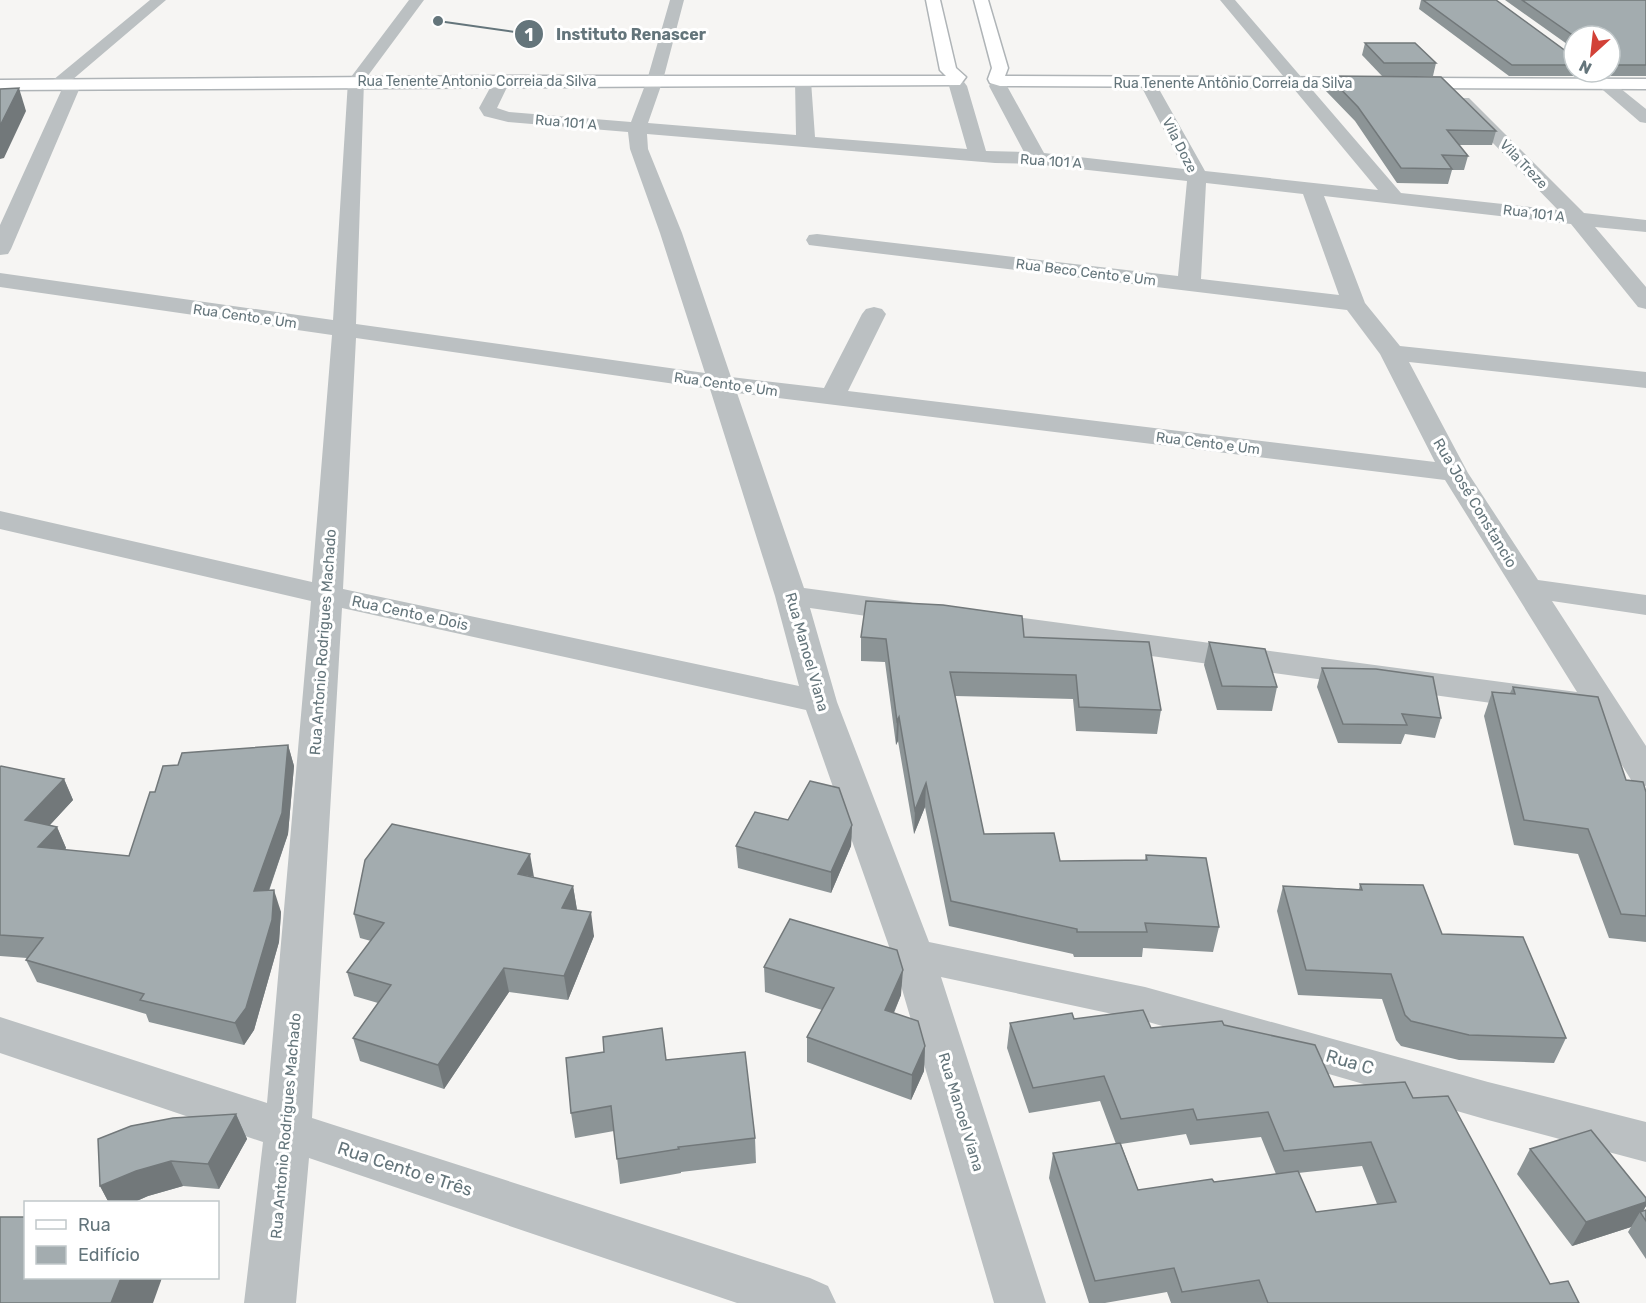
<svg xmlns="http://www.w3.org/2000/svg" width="1646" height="1303" viewBox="0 0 1646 1303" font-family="Rubik,sans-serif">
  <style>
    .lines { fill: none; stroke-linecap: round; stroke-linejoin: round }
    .major-casing { stroke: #afb4b7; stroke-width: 3 }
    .minor { fill: #bbc0c2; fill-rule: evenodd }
    .major { fill: #fff; fill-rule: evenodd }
    .wall { fill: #8c9496; fill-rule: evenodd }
    .shaded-wall { fill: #72787a }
    .building { fill: #a3acaf; stroke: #72787a; stroke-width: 1.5 }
    .labels { text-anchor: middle; stroke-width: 6; stroke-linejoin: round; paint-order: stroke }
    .far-street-label { font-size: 14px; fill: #64757b; stroke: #fff }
    .street-label { font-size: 15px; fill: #64757b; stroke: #fff }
    .near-street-label { font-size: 18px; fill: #64757b; stroke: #fff }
    .leader { fill: none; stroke: #64757b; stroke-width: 2 }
    .callout-dot { fill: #64757b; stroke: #fff; stroke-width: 2 }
    .mark-label { font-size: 18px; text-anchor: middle; font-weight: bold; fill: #fff }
    .callout-label { font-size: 16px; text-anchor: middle; font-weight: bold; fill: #64757b; stroke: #fff; stroke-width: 6; stroke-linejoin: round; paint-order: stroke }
  </style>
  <rect width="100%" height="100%" fill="#f6f5f3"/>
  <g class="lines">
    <g class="major-casing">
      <g id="major">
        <path d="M926 0H940L956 68 966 77 960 85 0 90V80L502 76H946L940 70Z"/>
        <path d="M974 0H988L1008 68 1005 76 1646 79V89L1000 86 990 83 988 79 992 68Z"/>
      </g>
    </g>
    <g class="minor">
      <path d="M150 0H166L72 80 81 85 11 249 8 254 0 255V225L62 89H50L47 85Z"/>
      <path d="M409 0H424L364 81 356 324 705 373 660 233 630 149 628 132 508 122 484 116 479 108 496 77 502 76 510 81 497 108 509 112 631 122 647 80 670 0H684L663 80 648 123 796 135 795 81 803 76 811 81 815 137 967 149 949 86 952 82H964L967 86 986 151 1024 152 989 86 992 82H1004L1007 86 1044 153 1184 169 1139 82 1141 78H1153L1155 82 1205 171 1378 190 1220 0H1235L1401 193 1558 210 1457 106 1454 102 1457 98H1469L1584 213 1646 220V232L1595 227 1646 287V309L1638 307 1571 224 1324 196 1365 303 1400 346 1646 372V388L1409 362 1468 473 1538 580 1646 595V615L1552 601 1646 746V786L1633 783 1592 717 978 632 967 629 962 622 967 615 978 612 1577 692 1445 480 737 393 804 588 909 602 920 605 925 612 920 619 909 622 810 608 837 702 929 942 1145 987 1488 1082 1646 1122V1162L1488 1120 1145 1021 941 977 1046 1303H994L892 955 806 710 342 608 312 1118 810 1278 828 1286 836 1303H737L309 1158 296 1303H244L263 1142 0 1053V1017L267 1103 311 601 0 529V511L312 582 332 335 0 287V273L333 320 348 81ZM647 134 995 163 1034 164 1187 181 1178 276 817 234 809 235 806 240 809 245 817 246 1347 310 1380 354 1435 462 848 391 886 314 882 309 874 307 866 309 862 314 824 388 731 377 682 233 648 149ZM1206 183 1303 194 1339 295 1201 279ZM356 338 710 389 775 596 799 686 343 589Z"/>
      <path d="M1582 72H1600L1646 109V123L1640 122Z"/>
    </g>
    <use href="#major" class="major"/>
  </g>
  <g class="wall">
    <path d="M1421 0H1496L1570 54 1574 55V72H1585L1583 76H1509L1419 9Z"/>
    <path d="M1505 0H1646V76H1609L1603 72H1610V36H1574V49Z"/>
    <path d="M1365 43 1436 63 1433 76H1382L1362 55Z"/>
    <path d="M1328 76 1496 131 1492 145H1459L1468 156 1464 170H1452L1448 184 1397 183 1355 121 1325 90Z"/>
    <path d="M861 637H1024L1161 710 1157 734 1076 731 1073 699 955 696 984 834 1060 861 1145 860 1146 855 1219 927 1213 952 1143 948 1142 957H1074L1073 954 949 926 925 807 914 834 898 741 896 745 885 662 861 661Z"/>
    <path d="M1209 642 1277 687 1272 711 1217 710 1204 665Z"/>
    <path d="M1322 668 1441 718 1435 738 1405 734 1401 744 1338 743 1317 687Z"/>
    <path d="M1513 687 1626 780 1646 792V942L1609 938 1578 854 1514 845 1484 716 1492 692 1510 693Z"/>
    <path d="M288 745 294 766 288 834 269 891 281 912 279 942 254 1030 244 1045 149 1022 146 1014 37 982 26 960 27 958 0 956V767L64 779 73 800 50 825 57 827 66 848 65 850 129 856 155 792 178 765Z"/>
    <path d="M788 820 852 825 851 846 831 893 738 868 736 846Z"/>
    <path d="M534 878 573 886 577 910 594 936 568 1000 509 992 444 1089 360 1061 353 1038 378 1003 354 996 347 972 371 941 360 938 354 914Z"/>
    <path d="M1360 884 1442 934 1566 1038 1554 1063 1459 1060 1401 1046 1396 1040 1382 999 1298 995 1277 911 1283 886 1359 889Z"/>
    <path d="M764 967 901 995 894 1013 925 1046 924 1071 911 1100 807 1062V1037L822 1010 765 992Z"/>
    <path d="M1074 1019 1151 1028 1224 1025 1334 1087 1413 1098 1550 1284 1579 1303H1171L1167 1292 1105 1303H1089L1049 1178 1053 1153 1116 1144 1100 1101 1029 1113 1007 1048 1010 1023ZM1186 1134 1190 1145 1261 1137 1276 1174 1214 1182 1138 1190 1121 1144ZM1362 1166 1377 1204 1316 1212 1298 1173Z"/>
    <path d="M666 1060 755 1138 756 1163 681 1172V1173L620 1184 614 1131 575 1138 571 1113Z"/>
    <path d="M236 1114 247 1139 219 1189 183 1186 148 1196 132 1203H109L100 1186Z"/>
    <path d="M1530 1149 1646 1198V1206L1643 1211 1646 1210V1259L1628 1232 1631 1227 1572 1246 1517 1174Z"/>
  </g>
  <g class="shaded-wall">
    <path d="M19 88 26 111 4 158 0 159V126Z"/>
    <path d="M899 717 898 741 896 745 897 721Z"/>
    <path d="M288 745 294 766 288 834 261 913 254 891Z"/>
    <path d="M64 779 73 800 35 841 25 820Z"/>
    <path d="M926 783 925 807 914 834 915 810Z"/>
    <path d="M852 825 851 846 831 893V872Z"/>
    <path d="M57 827 66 848 47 869 38 847Z"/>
    <path d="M530 854 534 877 518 874Z"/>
    <path d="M573 886 577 910 562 908Z"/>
    <path d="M274 890 281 912 279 942 254 1030 244 1045 235 1023Z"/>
    <path d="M591 912 594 936 568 1000 564 976Z"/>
    <path d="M504 968 509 992 444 1089 438 1065Z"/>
    <path d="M903 970 901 995 884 1035 885 1010Z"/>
    <path d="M925 1046 924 1071 911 1100 912 1075Z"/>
    <path d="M236 1114 247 1139 219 1189 208 1164Z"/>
    <path d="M171 1161 183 1186 148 1196 132 1203H109L100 1186 136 1171Z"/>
    <path d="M1646 1202V1206L1641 1214 1640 1212 1631 1227 1572 1246 1586 1222Z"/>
    <path d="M121 1278H162L153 1303H111Z"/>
  </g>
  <g class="building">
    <path d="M1423 0H1496L1570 54 1574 55V65H1512Z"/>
    <path d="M1522 0H1646V65H1612L1610 64V36H1574Z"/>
    <path d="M1365 43H1415L1436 63H1384Z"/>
    <path d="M1328 76 1441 77 1496 131 1447 130 1468 156 1442 155 1452 169 1401 168 1358 107Z"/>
    <path d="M19 88 0 126V89Z"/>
    <path d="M866 601 943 605 1022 616 1024 637 1149 642 1161 710 1079 707 1076 675 950 672 984 834 1054 833 1060 861 1147 860 1146 855 1206 858 1219 927 1145 923 1147 932H1077V929L951 901 926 783 915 810 899 717 897 721 886 639 861 637Z"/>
    <path d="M1209 642 1265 649 1277 687 1222 686Z"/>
    <path d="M1322 668 1376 669 1433 677 1441 718 1402 714 1407 725 1343 724Z"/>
    <path d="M1513 687 1598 697 1626 780 1643 782 1646 792V916L1621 914 1588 829 1524 820 1492 692 1515 694Z"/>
    <path d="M288 745 282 813 254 891 274 890 272 920 246 1008 235 1023 140 1000 144 994 26 960 43 938 0 935V767L1 766 64 779 25 820 57 827 38 847 129 856 150 792H155L163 766 178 765 182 753Z"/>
    <path d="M810 781 839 788 852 825 831 872 736 846 755 812 788 820Z"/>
    <path d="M392 824 530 854 518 874 573 886 562 908 591 912 564 976 504 968 438 1065 353 1038 391 985 347 972 384 923 354 914 365 860Z"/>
    <path d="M1360 884 1423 885 1442 934 1523 937 1566 1038 1469 1035 1411 1021 1405 1015 1391 974 1306 970 1283 886 1362 890Z"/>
    <path d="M790 919 897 950 903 970 885 1010 918 1021 925 1046 912 1075 807 1037 834 988 764 967Z"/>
    <path d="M1143 1010 1151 1028 1222 1021 1224 1025 1315 1045 1334 1087 1405 1082 1413 1098 1448 1096 1550 1284 1568 1281 1579 1303H1268L1259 1280 1182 1292 1174 1268 1095 1281 1053 1153 1120 1143 1138 1190 1212 1179 1214 1182 1298 1171 1316 1212 1396 1202 1371 1142 1284 1151 1268 1112 1197 1120 1193 1109 1121 1119 1104 1076 1033 1088 1010 1023 1072 1013 1074 1019Z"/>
    <path d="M662 1028 666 1060 745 1052 755 1138 678 1147 679 1149 617 1159 611 1106 571 1113 566 1058 604 1052 603 1037Z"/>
    <path d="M236 1114 208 1164 171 1161 136 1171 100 1186 98 1139 131 1126 173 1118Z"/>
    <path d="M1591 1130 1646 1198V1202L1586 1222 1530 1149Z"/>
    <path d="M1646 1210V1221L1640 1212Z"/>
    <path d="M0 1217H26V1278H121L111 1303H0Z"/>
  </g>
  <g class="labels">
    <g class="far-street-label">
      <text x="477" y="86">Rua Tenente Antonio Correia da Silva</text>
      <text x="1233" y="88">Rua Tenente Antônio Correia da Silva</text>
      <text transform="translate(566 122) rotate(5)" y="5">Rua 101 A</text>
      <text transform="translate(1180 145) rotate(63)" y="5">Vila Doze</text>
      <text transform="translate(1051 161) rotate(4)" y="5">Rua 101 A</text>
      <text transform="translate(1524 164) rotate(46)" y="5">Vila Treze</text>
      <text transform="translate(1534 213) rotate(7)" y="5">Rua 101 A</text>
      <text transform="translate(1086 272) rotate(7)" y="5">Rua Beco Cento e Um</text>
      <text transform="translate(245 316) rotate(8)" y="5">Rua Cento e Um</text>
      <text transform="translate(726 384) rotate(8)" y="5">Rua Cento e Um</text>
      <text transform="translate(1208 443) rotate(7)" y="5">Rua Cento e Um</text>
    </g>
    <g class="street-label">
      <text transform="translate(1475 503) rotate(59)" y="5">Rua José Constancio</text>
      <text transform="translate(410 613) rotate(12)" y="5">Rua Cento e Dois</text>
      <text transform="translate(323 642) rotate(-86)" y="5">Rua Antonio Rodrigues Machado</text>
      <text transform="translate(807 652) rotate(74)" y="5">Rua Manoel Viana</text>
      <text transform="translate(961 1112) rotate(73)" y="5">Rua Manoel Viana</text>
      <text transform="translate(286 1126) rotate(-85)" y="5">Rua Antonio Rodrigues Machado</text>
    </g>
    <g class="near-street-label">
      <text transform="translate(1350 1062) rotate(16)" y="6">Rua C</text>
      <text transform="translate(405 1169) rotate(18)" y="6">Rua Cento e Três</text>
    </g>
  </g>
  <path class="leader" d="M438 21L529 34"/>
  <g class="callout-dot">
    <circle cx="438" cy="21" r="6"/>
    <circle cx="529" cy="34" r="15"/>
  </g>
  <g class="mark-label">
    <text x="529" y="41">1</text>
  </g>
  <g class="callout-label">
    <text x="631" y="40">Instituto Renascer</text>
  </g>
  <rect x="24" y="1201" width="195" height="78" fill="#ffffff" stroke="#c1c8ca" stroke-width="1.5"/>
  <rect x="36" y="1220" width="30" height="9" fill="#ffffff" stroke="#c1c8ca" stroke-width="1.5"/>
  <text x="78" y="1231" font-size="18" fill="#64757b">Rua</text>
  <rect x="36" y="1246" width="30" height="18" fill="#a3acaf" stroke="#c1c8ca" stroke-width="1.5"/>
  <text x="78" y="1261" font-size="18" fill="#64757b">Edifício</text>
  <g transform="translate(1592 54) rotate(207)"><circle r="28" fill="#ffffff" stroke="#c1c8ca" stroke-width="1.5"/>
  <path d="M0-4.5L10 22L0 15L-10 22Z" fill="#d24137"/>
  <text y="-9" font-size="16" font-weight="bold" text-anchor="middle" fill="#64757b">N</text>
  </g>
</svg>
